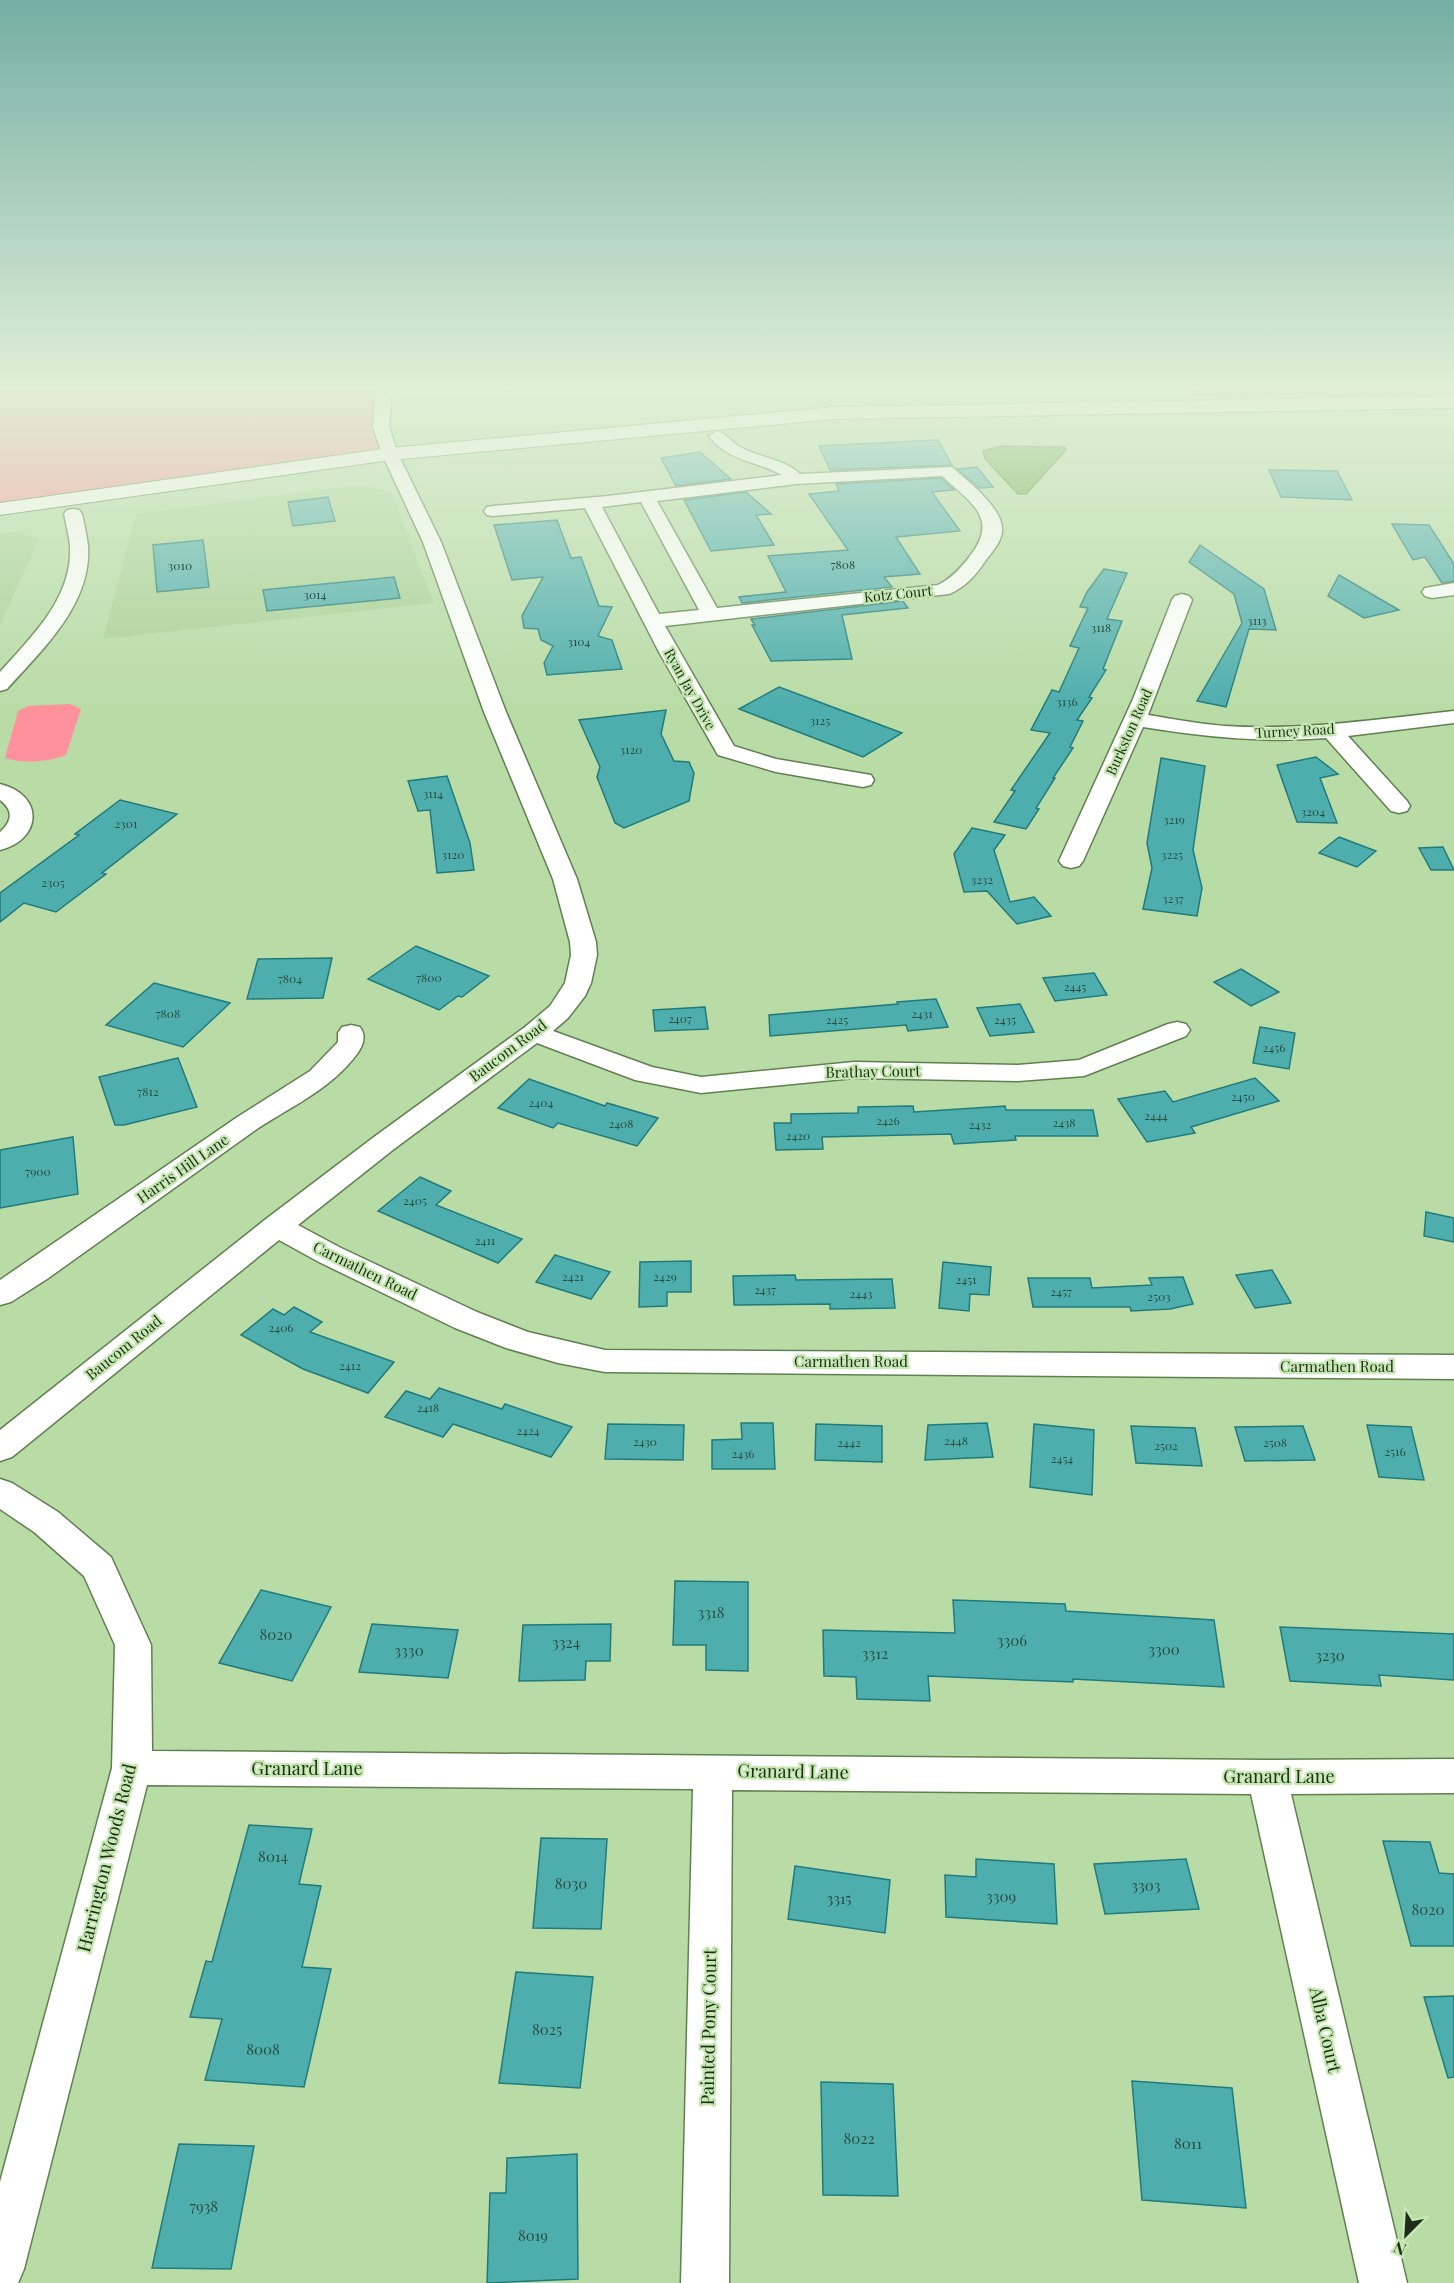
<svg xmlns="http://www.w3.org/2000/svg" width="1454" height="2283" viewBox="0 0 1454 2283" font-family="'Playfair Display',serif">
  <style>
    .built { fill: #abd297 }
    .green { fill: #fe919b }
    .forest { fill: #d7606e }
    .water { fill: #68a640; stroke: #528234; stroke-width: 1.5 }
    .building { fill: #4eaeae; stroke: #227b7b; stroke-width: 1.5 }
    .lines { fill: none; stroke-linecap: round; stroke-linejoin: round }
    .minor-casing { stroke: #60804f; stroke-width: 3 }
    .major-casing { stroke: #60804f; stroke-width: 2 }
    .minor { fill: #fff; fill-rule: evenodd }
    .major { fill: #fff; fill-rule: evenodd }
    .labels { text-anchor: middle; stroke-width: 4.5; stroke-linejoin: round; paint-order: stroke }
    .number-label { font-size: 12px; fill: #2b4d3e }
    .far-street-label { font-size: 14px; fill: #1f2d18; stroke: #c6e9b3 }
    .street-label { font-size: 15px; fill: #1f2d18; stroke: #c6e9b3 }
    .near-number-label { font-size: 15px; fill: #2b4d3e }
    .near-street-label { font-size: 18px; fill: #1f2d18; stroke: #c6e9b3 }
  </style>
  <rect width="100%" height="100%" fill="#b9dca7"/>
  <g class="built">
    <path d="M358 485 391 492 434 603 103 639 136 514Z"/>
    <path d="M17 532 39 539 0 625V534Z"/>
  </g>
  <g class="green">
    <path d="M0 386H378L375 414 381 446 371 451 0 504Z"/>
    <path d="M70 704 81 709 66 755C48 762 23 764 5 758L18 711 28 706Z"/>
  </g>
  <path class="forest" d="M1197 386H1454V396L1190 397Z"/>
  <path class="water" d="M1001 446 1065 447 1066 450 1026 494H1018L985 459 983 451Z"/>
  <g class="building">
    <path d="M938 440 952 465 830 470 819 446Z"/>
    <path d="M700 452 731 479 676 486 661 458Z"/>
    <path d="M977 467 993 487 979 488 957 469Z"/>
    <path d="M1269 470 1337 471 1352 500 1281 497Z"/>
    <path d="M941 478 954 490 932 492 960 531 896 537 920 574 884 577 892 587 742 603 739 597 786 592 768 556 848 550 809 494 839 491 836 484Z"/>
    <path d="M746 492 771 514 756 515 774 545 711 551 684 500Z"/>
    <path d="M328 497 335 521 293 526 288 502Z"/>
    <path d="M557 520 571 558 581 557 599 606 612 607 598 636 612 640 622 669 547 675 544 663 553 646 541 640 538 629 524 628 522 616 543 577 512 580 494 525Z"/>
    <path d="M1392 524 1429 525 1454 564V581L1442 583 1425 557 1413 560Z"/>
    <path d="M203 540 209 587 157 592 153 545Z"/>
    <path d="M1200 545 1264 589 1276 630 1249 629 1226 707 1197 701 1242 623 1234 594 1189 562Z"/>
    <path d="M1104 569 1127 573 1107 619 1122 621 1103 669 1106 670 1089 697 1092 698 1077 720 1083 721 1070 747 1073 748 1053 778H1055L1036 808 1039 809 1026 829 994 822 1015 791 1011 790 1050 733 1031 730 1052 690 1059 692 1079 648 1070 646 1088 608 1080 607 1087 592Z"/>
    <path d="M1339 575 1399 610 1364 618 1328 596Z"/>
    <path d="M394 577 400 598 267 611 263 590Z"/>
    <path d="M903 601 908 608 842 615 852 659 771 661 752 625H755L751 619Z"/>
    <path d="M779 687 902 733 863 757 739 709Z"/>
    <path d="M666 710 661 734 674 761 689 762 694 773 689 801 624 828 615 823 597 777 600 767 579 720Z"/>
    <path d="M1316 757 1338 774 1320 778 1337 823 1297 822 1277 765Z"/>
    <path d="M1161 758 1205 766 1193 850 1202 888 1197 916 1143 909 1152 868 1147 843Z"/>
    <path d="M447 776 470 843 474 870 437 873 430 810 418 811 408 781Z"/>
    <path d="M120 800 177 814 102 873 106 874 56 912 24 903 0 922V893L79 835 75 834Z"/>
    <path d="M972 828 1005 835 994 850 1010 902 1034 897 1051 916 1017 924 987 891 964 892 954 854Z"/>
    <path d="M1339 837 1376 851 1357 867 1319 853Z"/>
    <path d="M1443 847 1454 870H1431L1419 848Z"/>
    <path d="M416 946 489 976 462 997 458 996 439 1010 368 979Z"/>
    <path d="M332 958 323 998 247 999 258 959Z"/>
    <path d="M1241 969 1279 992 1251 1006 1214 982Z"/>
    <path d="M1094 973 1107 995 1055 1001 1043 978Z"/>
    <path d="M154 983 230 1003 183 1047 106 1025Z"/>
    <path d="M936 999 948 1027 908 1031 906 1025 770 1036 769 1015 898 1004 897 1002Z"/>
    <path d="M1020 1004 1034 1032 990 1036 977 1008Z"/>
    <path d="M705 1007 708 1029 655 1031 653 1010Z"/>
    <path d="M1260 1027 1295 1033 1289 1069 1253 1063Z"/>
    <path d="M178 1058 197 1107 124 1125H115L99 1077Z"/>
    <path d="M1255 1078 1279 1101 1191 1127 1195 1133 1147 1142 1118 1099 1165 1091 1173 1102Z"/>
    <path d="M529 1079 605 1106 607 1103 658 1118 637 1146 558 1123 553 1128 498 1108Z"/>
    <path d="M913 1106 914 1112 1005 1106 1006 1110H1093L1098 1136H1015L1016 1140 954 1144 951 1134 822 1137 823 1149 776 1150 774 1123H791V1114L858 1113V1107Z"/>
    <path d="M73 1137 78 1194 0 1208V1150Z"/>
    <path d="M420 1177 451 1191 436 1205 522 1239 498 1263 378 1211Z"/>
    <path d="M1426 1212 1454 1218V1242L1424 1236Z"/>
    <path d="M555 1255 610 1272 591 1299 536 1282Z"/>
    <path d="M691 1261V1292H667V1306L639 1307 640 1262Z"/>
    <path d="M943 1262 991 1267 989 1295 970 1294 969 1311 939 1308Z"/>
    <path d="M1272 1270 1291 1303 1255 1308 1236 1275Z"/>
    <path d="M795 1275 796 1280 892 1279 895 1308 830 1309V1304L734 1305 733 1276Z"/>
    <path d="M1183 1277 1193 1304 1170 1309 1131 1311 1130 1307H1033L1028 1278H1090L1092 1288 1152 1285 1149 1278Z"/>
    <path d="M294 1307 322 1322 310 1332 394 1362 368 1393 303 1369 241 1335 273 1309 284 1315Z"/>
    <path d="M439 1388 502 1409 505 1404 572 1427 551 1457 453 1424 443 1437 385 1417 406 1391 430 1399Z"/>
    <path d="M741 1423H773L775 1469H712V1440L742 1439Z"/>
    <path d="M987 1423 993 1457 925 1460 928 1425Z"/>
    <path d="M608 1424 684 1425 683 1460 605 1459Z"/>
    <path d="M816 1424 882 1426V1462L815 1460Z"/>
    <path d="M1034 1424 1094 1430 1092 1495 1030 1487Z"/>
    <path d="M1367 1425 1411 1427 1424 1480 1379 1477Z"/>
    <path d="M1131 1426 1195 1428 1202 1466 1136 1463Z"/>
    <path d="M1303 1426 1315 1460 1245 1461 1235 1427Z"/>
    <path d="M675 1581 748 1582V1671L706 1670V1645H673Z"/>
    <path d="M261 1590 331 1607 292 1681 219 1663Z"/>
    <path d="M953 1600 1065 1604 1066 1611 1214 1620 1224 1687 1073 1679V1682L928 1676 930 1701 857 1699 856 1677 824 1676 823 1630 955 1633Z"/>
    <path d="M372 1624 458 1630 448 1678 359 1672Z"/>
    <path d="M611 1624 610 1661H586L585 1680 519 1681 523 1625Z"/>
    <path d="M1280 1627 1454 1634V1680L1379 1675 1381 1686 1290 1681Z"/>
    <path d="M249 1825 312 1829 299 1884 321 1886 302 1967 331 1969 304 2087 205 2080 222 2019 190 2017 206 1961 212 1962Z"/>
    <path d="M541 1838 607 1839 601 1929 533 1928Z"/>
    <path d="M1383 1841 1430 1842 1439 1873 1454 1874V1946H1411Z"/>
    <path d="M976 1859 1054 1864 1057 1924 946 1917 945 1875 976 1877Z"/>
    <path d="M1186 1859 1199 1909 1105 1914 1094 1864Z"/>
    <path d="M795 1866 890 1880 885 1933 788 1919Z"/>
    <path d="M516 1972 593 1977 580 2088 499 2083Z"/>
    <path d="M1454 1996V2077L1448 2078 1424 1997Z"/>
    <path d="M1132 2081 1232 2088 1246 2208 1142 2200Z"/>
    <path d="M821 2082 893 2084 898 2196 823 2195Z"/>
    <path d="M179 2144 254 2146 231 2269 152 2268Z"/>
    <path d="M577 2154 578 2279 487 2283 490 2193H506L507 2158Z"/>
  </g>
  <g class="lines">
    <g class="minor-casing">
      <g id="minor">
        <path d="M376 386H392L389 427 398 454 441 542 506 712 577 879 596 942 597 955 591 983 585 996 568 1018 553 1031 652 1067 701 1077 854 1062 1018 1065 1079 1060 1168 1024 1177 1022 1186 1024 1190 1030 1186 1036 1084 1076 1018 1081 854 1078 701 1093 635 1080 537 1043 394 1149 298 1225 341 1248 477 1312 528 1332 605 1350 1454 1355V1379L605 1372 558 1363 506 1348 455 1328 319 1262 279 1240 12 1457 0 1461V1430L266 1219 374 1137 525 1027 550 1006 565 983 571 955 570 942 553 879 484 712 423 542 382 454 373 427Z"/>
        <path d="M717 431C726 433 731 442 740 447 760 458 782 458 800 474L952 467C967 481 1005 509 1002 532 1001 542 992 552 986 560 976 575 966 587 949 594L665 626 734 746 776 759 871 775 874 780 871 785 863 787 776 772 718 755 659 652 585 508 493 516 487 515 484 511 487 507 493 506 608 496 782 475C757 461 727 461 709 436ZM942 476C970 502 1000 518 970 556 961 568 952 578 938 585L717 608 657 501 796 484ZM641 502 699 610 659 614 602 507Z"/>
        <path d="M73 509 79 510 82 514C84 524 87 536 88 546 92 604 42 650 7 689L0 691V672C31 637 73 598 70 546 69 535 66 524 64 514L67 510Z"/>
        <path d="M1454 583V595L1432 598 1425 596 1422 592 1425 588Z"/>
        <path d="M1182 594 1189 596 1192 600 1148 715C1174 719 1199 724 1225 726 1302 731 1378 719 1454 711V723L1348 736 1407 801 1410 806 1407 811 1399 813 1391 811 1326 738C1262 743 1206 737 1143 727L1083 861 1079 866 1071 868 1063 866 1059 861 1133 699 1172 600 1175 596Z"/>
        <path d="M0 784C45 795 42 840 0 850V832C12 821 14 811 0 800Z"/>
        <path d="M351 1025 360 1027C370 1041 357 1055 347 1066 321 1094 285 1110 254 1131 185 1180 116 1230 47 1279L11 1302 0 1305V1280L236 1118 310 1071 338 1042V1033L342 1027Z"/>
        <path d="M0 1479 12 1483 58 1512 111 1557 151 1645 152 1751 1267 1760 1454 1759V1793L1291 1794 1407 2283H1359L1251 1794 732 1790 729 2283H681L693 1789 147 1785 24 2269 18 2283H0V2182L112 1768 115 1645 84 1576 34 1532 0 1509Z"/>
      </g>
    </g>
    <g class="major-casing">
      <path id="major" d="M1454 396V408L835 419 390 460 0 515V503L390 448 835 407Z"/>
    </g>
    <use href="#minor" class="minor"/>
    <use href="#major" class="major"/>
  </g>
  <linearGradient id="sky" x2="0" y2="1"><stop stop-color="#75aea5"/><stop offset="0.55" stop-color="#e0efd7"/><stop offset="1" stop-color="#e0efd7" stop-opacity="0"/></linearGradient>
  <rect width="1454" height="705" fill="url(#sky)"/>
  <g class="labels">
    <g class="number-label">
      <text x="843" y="569">7808</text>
      <text x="180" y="570">3010</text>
      <text x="315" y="599">3014</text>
      <text x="1257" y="625">3113</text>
      <text x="1101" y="632">3118</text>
      <text x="579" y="646">3104</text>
      <text x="1067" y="706">3136</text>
      <text x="820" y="725">3125</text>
      <text x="631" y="754">3120</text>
      <text x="433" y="798">3114</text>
      <text x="1313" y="816">3204</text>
      <text x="1174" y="824">3219</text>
      <text x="126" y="828">2301</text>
      <text x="453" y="859">3120</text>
      <text x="1172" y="859">3225</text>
      <text x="982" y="884">3232</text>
      <text x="53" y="887">2305</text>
      <text x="1173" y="903">3237</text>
      <text x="429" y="982">7800</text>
      <text x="290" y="983">7804</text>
      <text x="1075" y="991">2445</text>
      <text x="168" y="1018">7808</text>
      <text x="922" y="1018">2431</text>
      <text x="680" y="1023">2407</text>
      <text x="837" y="1024">2425</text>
      <text x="1005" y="1024">2435</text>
      <text x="1274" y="1052">2456</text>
      <text x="148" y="1096">7812</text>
      <text x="1243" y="1101">2450</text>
      <text x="541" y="1107">2404</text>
      <text x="1156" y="1120">2444</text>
      <text x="888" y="1125">2426</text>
      <text x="1064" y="1127">2438</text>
      <text x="621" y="1128">2408</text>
      <text x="980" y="1129">2432</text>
      <text x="798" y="1140">2420</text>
      <text x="38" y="1176">7900</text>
      <text x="415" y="1205">2405</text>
      <text x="485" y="1245">2411</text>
      <text x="573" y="1281">2421</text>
      <text x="665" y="1281">2429</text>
      <text x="966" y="1284">2451</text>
      <text x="765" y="1294">2437</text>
      <text x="1061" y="1296">2457</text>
      <text x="861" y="1298">2443</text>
      <text x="1159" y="1301">2503</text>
      <text x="281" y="1332">2406</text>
      <text x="350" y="1370">2412</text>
      <text x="428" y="1412">2418</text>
      <text x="528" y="1435">2424</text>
      <text x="956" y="1445">2448</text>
      <text x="645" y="1446">2430</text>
      <text x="849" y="1447">2442</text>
      <text x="1275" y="1447">2508</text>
      <text x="1166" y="1450">2502</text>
      <text x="1395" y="1456">2516</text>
      <text x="743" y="1458">2436</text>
      <text x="1062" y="1463">2454</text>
    </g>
    <g class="far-street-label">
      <text transform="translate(898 594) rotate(-6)" y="5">Kotz Court</text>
      <text transform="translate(690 689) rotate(61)" y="5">Ryan Jay Drive</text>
      <text transform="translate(1295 731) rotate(-3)" y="5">Turney Road</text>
      <text transform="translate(1129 732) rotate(-66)" y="5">Burkston Road</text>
    </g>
    <g class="street-label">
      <text transform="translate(508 1051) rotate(-37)" y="5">Baucom Road</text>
      <text transform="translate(873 1072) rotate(-1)" y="5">Brathay Court</text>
      <text transform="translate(183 1169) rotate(-35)" y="5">Harris Hill Lane</text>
      <text transform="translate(365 1271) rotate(26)" y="5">Carmathen Road</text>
      <text transform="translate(124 1348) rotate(-39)" y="5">Baucom Road</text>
      <text x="851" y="1367">Carmathen Road</text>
      <text x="1337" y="1372">Carmathen Road</text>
    </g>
    <g class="near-number-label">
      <text x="711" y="1618">3318</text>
      <text x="276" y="1640">8020</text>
      <text x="1012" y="1646">3306</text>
      <text x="566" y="1648">3324</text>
      <text x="1164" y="1655">3300</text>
      <text x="409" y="1656">3330</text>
      <text x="875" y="1659">3312</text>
      <text x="1330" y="1661">3230</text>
      <text x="273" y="1862">8014</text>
      <text x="571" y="1889">8030</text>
      <text x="1146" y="1891">3303</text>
      <text x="1001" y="1902">3309</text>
      <text x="839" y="1904">3315</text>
      <text x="1428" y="1915">8020</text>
      <text x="547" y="2035">8025</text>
      <text x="263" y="2055">8008</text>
      <text x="859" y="2144">8022</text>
      <text x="1188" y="2149">8011</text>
      <text x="204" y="2212">7938</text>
      <text x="533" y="2241">8019</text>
    </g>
    <g class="near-street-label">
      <text x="307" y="1775">Granard Lane</text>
      <text transform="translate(793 1772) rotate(1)" y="6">Granard Lane</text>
      <text x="1279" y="1783">Granard Lane</text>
      <text transform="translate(107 1858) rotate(-76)" y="6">Harrington Woods Road</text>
      <text transform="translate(709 2027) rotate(-89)" y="6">Painted Pony Court</text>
      <text transform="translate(1325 2030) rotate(77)" y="6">Alba Court</text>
    </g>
  </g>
  <g transform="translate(1406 2235) rotate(204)" stroke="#c6e9b3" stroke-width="4.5" paint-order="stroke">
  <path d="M0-4.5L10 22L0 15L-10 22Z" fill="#1f2d18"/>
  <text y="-9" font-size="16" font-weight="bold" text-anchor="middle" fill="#1f2d18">N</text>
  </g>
</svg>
